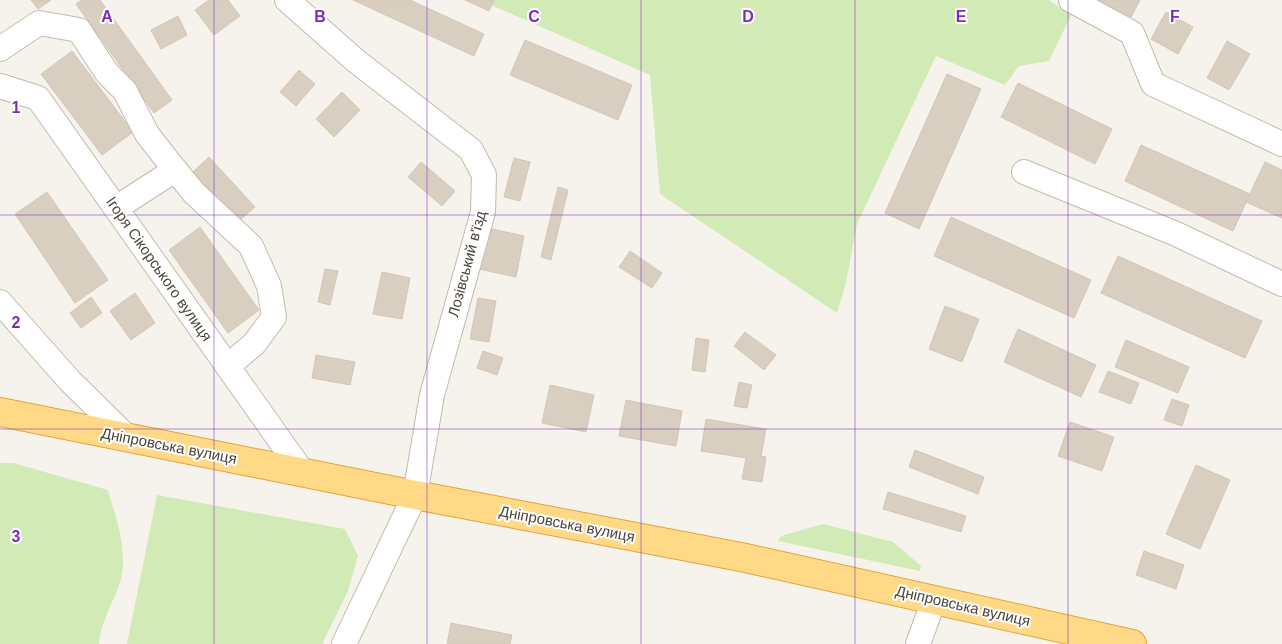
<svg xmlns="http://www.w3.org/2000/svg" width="1282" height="644" viewBox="0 0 1282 644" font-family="Helvetica,sans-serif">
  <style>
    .green { fill: #d2eab5 }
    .building { fill: #d8cfc1; stroke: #d3c7b4 }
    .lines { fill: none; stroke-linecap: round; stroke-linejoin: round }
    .minor-casing { stroke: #c2bbae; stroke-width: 26 }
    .trunk-casing { stroke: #e0a43c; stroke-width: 30 }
    .minor { stroke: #fff; stroke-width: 24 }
    .trunk { stroke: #ffd985; stroke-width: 28 }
    .grid { fill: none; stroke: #7b2cbf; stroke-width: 1; stroke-opacity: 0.55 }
    .labels { text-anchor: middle; stroke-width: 4; stroke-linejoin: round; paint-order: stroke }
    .street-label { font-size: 15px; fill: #4b4439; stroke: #fff }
    .grid-label { font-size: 16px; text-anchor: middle; font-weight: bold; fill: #7b2cbf; stroke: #fff; stroke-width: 4; stroke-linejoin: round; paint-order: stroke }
  </style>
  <rect width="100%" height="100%" fill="#f6f3ec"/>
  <g class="green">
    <path d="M480 0H1049L1071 15 1049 61 1019 66 1005 85 936 56 857 224 846 283 837 313 660 194 650 75Z"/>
    <path d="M0 463H13L108 490C116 518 130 556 119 585 112 605 100 623 99 644H0Z"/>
    <path d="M157 495 345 529 358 556 348 591 322 644H127Z"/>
    <path d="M823 524 893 542 921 566 920 571 778 541 781 536Z"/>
  </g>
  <g class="building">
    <path d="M31 0H51L38 9Z"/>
    <path d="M82 0H100L172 100 154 113 76 4Z"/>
    <path d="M209 0H228L240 16 214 35 195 10Z"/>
    <path d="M353 0H410L484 34 474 56Z"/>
    <path d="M465 0H494L489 11Z"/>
    <path d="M1098 0H1140L1131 17Z"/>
    <path d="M1166 12 1193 27 1178 54 1151 39Z"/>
    <path d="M178 16 187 35 161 49 151 30Z"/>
    <path d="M525 40 632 85 618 120 510 75Z"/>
    <path d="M1227 41 1250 54 1229 90 1207 78Z"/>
    <path d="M72 51 133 132 102 155 41 74Z"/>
    <path d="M299 70 315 84 296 106 280 92Z"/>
    <path d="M947 74 981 89 919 229 885 213Z"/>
    <path d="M1018 83 1112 129 1095 164 1001 117Z"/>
    <path d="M342 92 360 110 334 137 316 119Z"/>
    <path d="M1141 145 1250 194 1233 231 1125 181Z"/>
    <path d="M209 157 255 207 239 221 193 172Z"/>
    <path d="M514 158 530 162 520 201 504 197Z"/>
    <path d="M421 162 455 191 442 206 408 177Z"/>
    <path d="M1265 162 1282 170V218L1246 202Z"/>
    <path d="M558 187 568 190 551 260 541 257Z"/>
    <path d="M47 192 108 280 75 303 15 214Z"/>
    <path d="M951 217 1091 280 1074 318 934 256Z"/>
    <path d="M200 227 259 310 228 333 169 250Z"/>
    <path d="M487 228 524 236 516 277 479 269Z"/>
    <path d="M630 251 662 273 652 288 619 267Z"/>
    <path d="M1118 256 1262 321 1245 358 1101 293Z"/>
    <path d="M325 269 338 271 330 305 318 302Z"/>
    <path d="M382 272 410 278 402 319 373 314Z"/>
    <path d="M135 293 155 323 131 340 110 311Z"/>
    <path d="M91 297 102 313 81 328 70 313Z"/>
    <path d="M478 298 496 301 489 342 470 339Z"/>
    <path d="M945 306 979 319 962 362 929 349Z"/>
    <path d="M1018 329 1096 365 1081 397 1004 362Z"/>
    <path d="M745 332 776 355 764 370 734 346Z"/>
    <path d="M696 338 709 340 705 372 692 370Z"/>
    <path d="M1126 340 1189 367 1178 393 1115 367Z"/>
    <path d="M483 351 503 358 497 375 477 368Z"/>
    <path d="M316 355 355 362 350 385 312 378Z"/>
    <path d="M1108 371 1139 383 1131 404 1099 392Z"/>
    <path d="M739 382 752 385 747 408 734 406Z"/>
    <path d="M550 385 594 395 586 432 542 423Z"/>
    <path d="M1172 399 1189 405 1182 426 1164 420Z"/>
    <path d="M626 400 682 411 676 446 619 436Z"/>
    <path d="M706 419 766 429 761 456 766 457 762 482 742 479 746 458 701 451Z"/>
    <path d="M1070 422 1114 437 1102 471 1058 456Z"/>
    <path d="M915 450 984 477 978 494 909 467Z"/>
    <path d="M1196 465 1230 480 1200 549 1166 534Z"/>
    <path d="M888 492 966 516 961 532 883 509Z"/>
    <path d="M1144 551 1184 565 1176 589 1136 575Z"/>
    <path d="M451 623 512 635 510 644H447Z"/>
  </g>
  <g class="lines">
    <g class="minor-casing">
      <g id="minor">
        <path d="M287 0 356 61 471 150 484 175 483 212 432 395 415 495 344 644"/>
        <path d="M1071 0 1132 33 1153 84 1282 144"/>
        <path d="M0 49 39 23 79 30 107 73 125 91 147 134 168 161 194 193 251 246 269 286 274 317 254 344 228 366"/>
        <path d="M0 86 38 98 303 473"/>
        <path d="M1024 172 1174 233 1282 284"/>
        <path d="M116 208 175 170"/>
        <path d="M0 302 70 381 127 437"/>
        <path d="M918 644 934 600"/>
      </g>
    </g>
    <g class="trunk-casing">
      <path id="trunk" d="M0 412 415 495 741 557 1132 644"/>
    </g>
    <use href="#minor" class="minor"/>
    <use href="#trunk" class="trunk"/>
  </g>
  <path class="grid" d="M214 0V644M427 0V644M641 0V644M855 0V644M1068 0V644M0 215H1282M0 429H1282"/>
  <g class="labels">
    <g class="street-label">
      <text transform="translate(467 264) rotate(-75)" y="5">Лозівський в'їзд</text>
      <text transform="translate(159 269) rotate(55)" y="5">Ігоря Сікорського вулиця</text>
      <text transform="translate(169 446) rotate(11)" y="5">Дніпровська вулиця</text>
      <text transform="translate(567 524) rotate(11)" y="5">Дніпровська вулиця</text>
      <text transform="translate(963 606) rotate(13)" y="5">Дніпровська вулиця</text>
    </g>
  </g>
  <g class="grid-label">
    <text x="107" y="22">A</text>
    <text x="320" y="22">B</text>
    <text x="534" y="22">C</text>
    <text x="748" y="22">D</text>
    <text x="961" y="22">E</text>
    <text x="1175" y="22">F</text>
    <text x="16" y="113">1</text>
    <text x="16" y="328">2</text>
    <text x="16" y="542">3</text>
  </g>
</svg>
